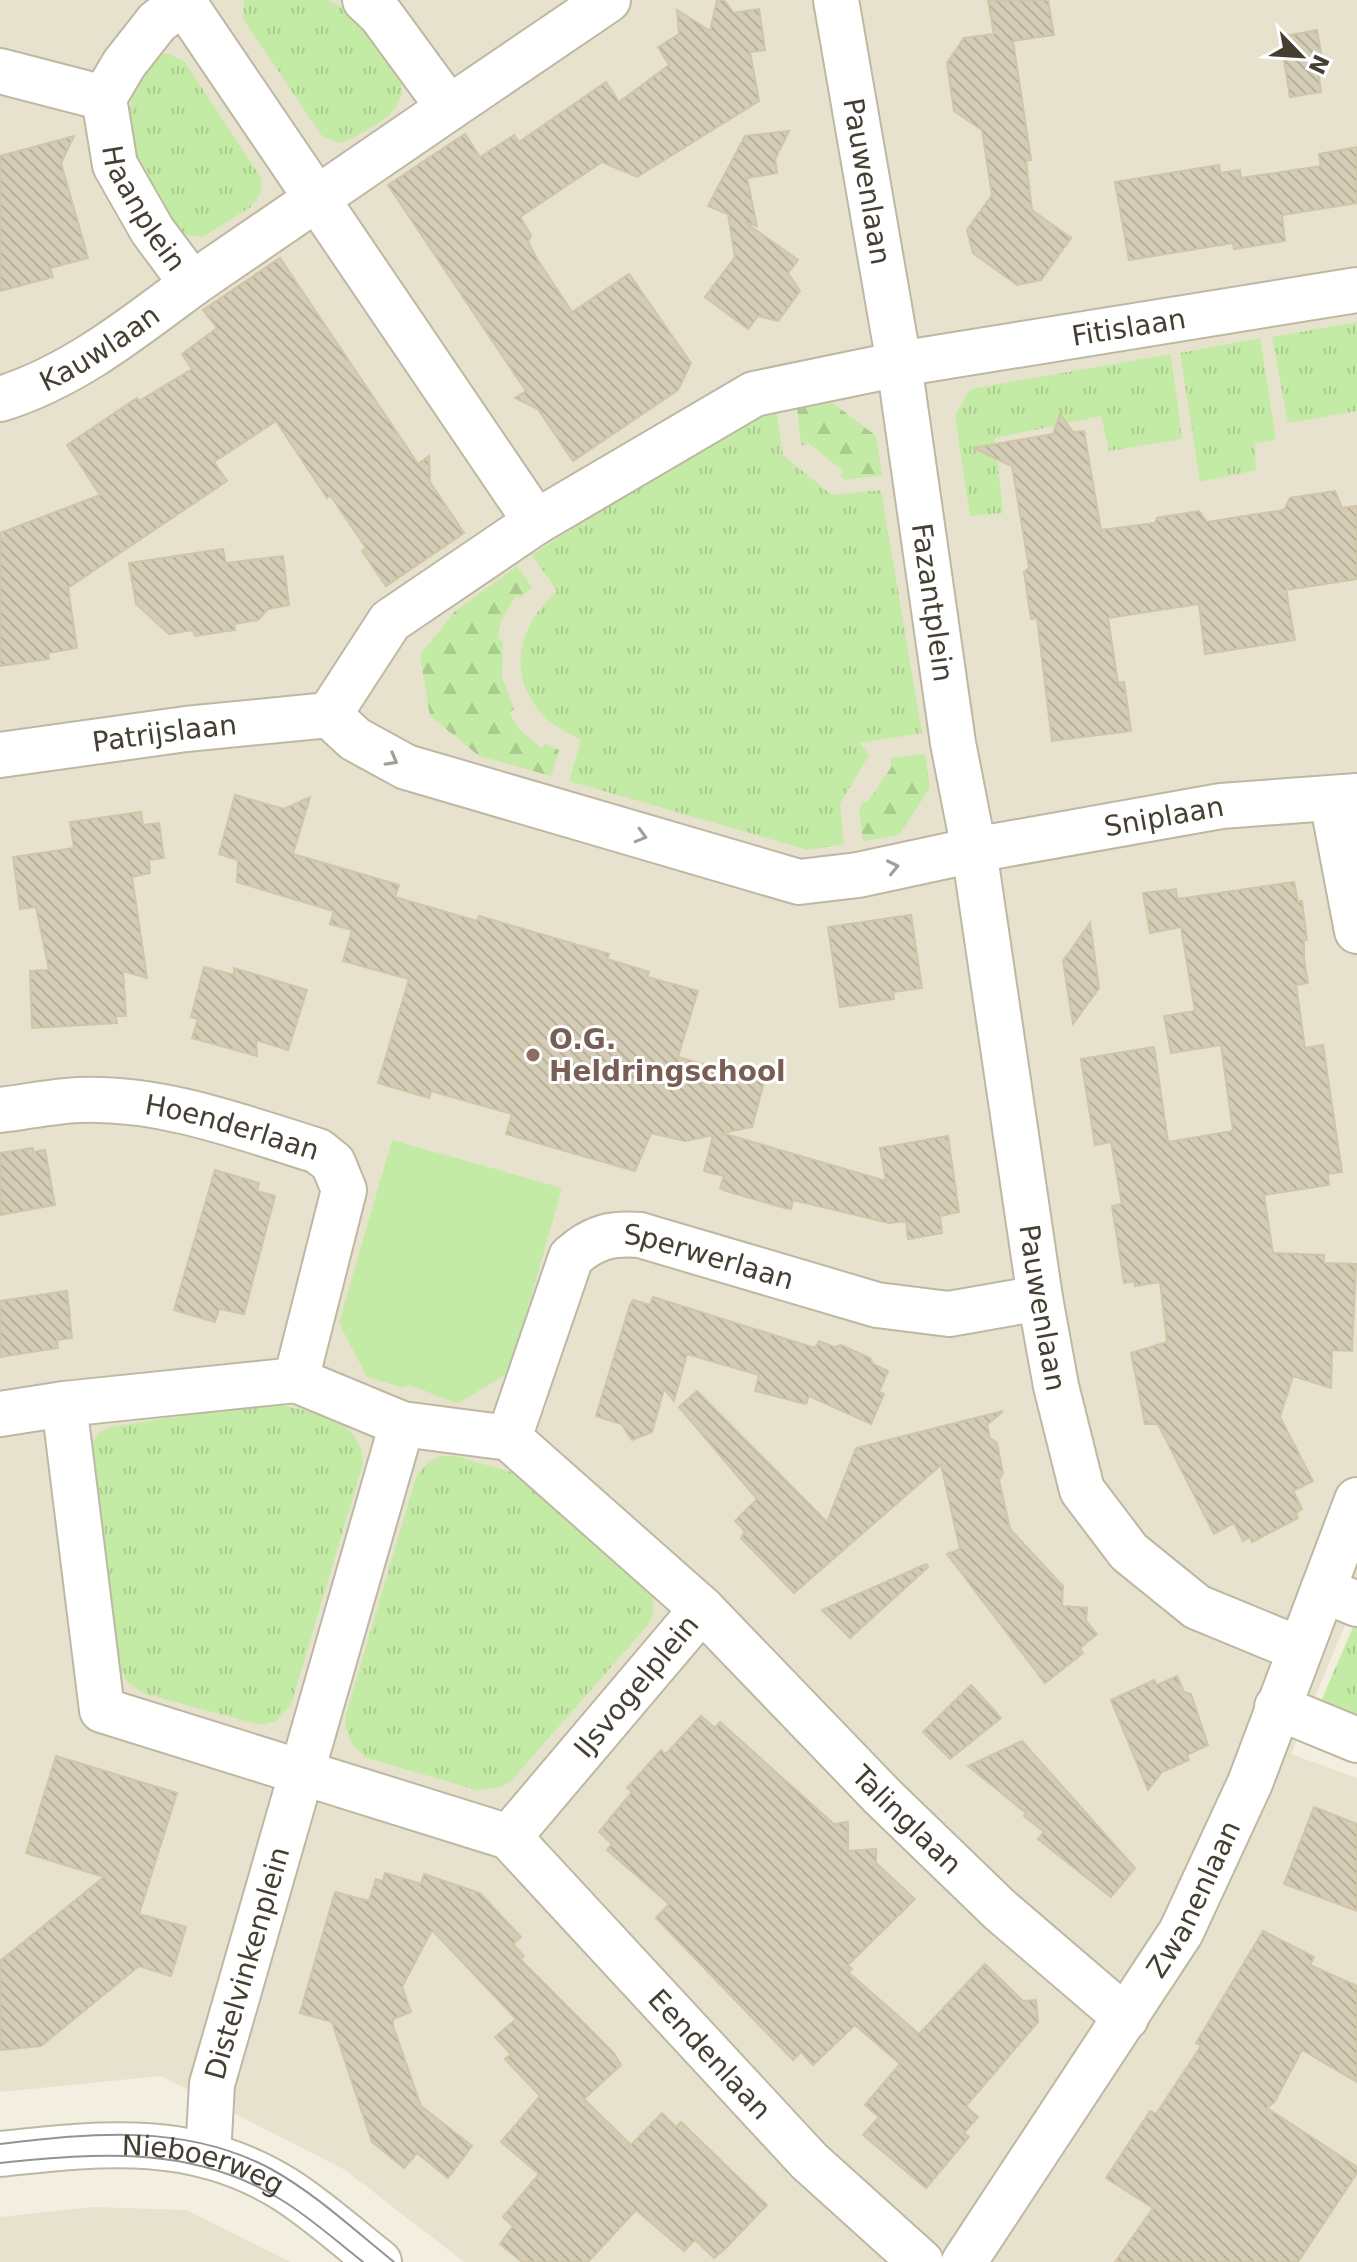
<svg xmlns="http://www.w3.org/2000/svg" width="1357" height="2262" viewBox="0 0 1357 2262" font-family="'DejaVu Sans',sans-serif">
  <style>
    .residential { fill: #e7e2ce }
    .grass { fill: url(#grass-tufts) }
    .forest { fill: url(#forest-firs) }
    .park { fill: #c4eba5 }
    .parking { fill: #e2e0da }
    .building { fill: url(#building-back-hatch); stroke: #d0c5a8; stroke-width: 2 }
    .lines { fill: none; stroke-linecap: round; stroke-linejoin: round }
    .minor-casing { stroke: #beb8a3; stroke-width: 48 }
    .tertiary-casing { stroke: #beb8a3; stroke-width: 48 }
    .minor { stroke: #fff; stroke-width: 44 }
    .tertiary { stroke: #fff; stroke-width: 44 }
    .tram { stroke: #939393; stroke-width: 2 }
    .oneway { stroke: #a29f98 }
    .education-dot { fill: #8d6e63; stroke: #fff; stroke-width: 3 }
    .labels { text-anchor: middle; stroke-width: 6; stroke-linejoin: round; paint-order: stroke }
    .street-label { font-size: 28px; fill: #443f31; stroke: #fff }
    .education-label { font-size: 28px; font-weight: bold; fill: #785e54; stroke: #fff; text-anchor: start }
  </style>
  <defs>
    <pattern id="grass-tufts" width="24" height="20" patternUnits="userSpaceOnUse" patternTransform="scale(2)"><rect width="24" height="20" fill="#c4eba5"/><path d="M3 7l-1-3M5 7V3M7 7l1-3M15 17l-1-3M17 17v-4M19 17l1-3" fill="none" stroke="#aacb8e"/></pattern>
    <pattern id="forest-firs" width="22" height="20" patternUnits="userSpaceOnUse" patternTransform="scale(2)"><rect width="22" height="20" fill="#c4eba5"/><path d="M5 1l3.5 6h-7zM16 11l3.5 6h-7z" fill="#aacb8e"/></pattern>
    <pattern id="building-back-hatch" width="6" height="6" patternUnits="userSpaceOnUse" patternTransform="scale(2)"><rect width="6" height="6" fill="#d4ccb5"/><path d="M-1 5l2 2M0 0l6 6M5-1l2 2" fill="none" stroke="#b7b09c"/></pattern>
  </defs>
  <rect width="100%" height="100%" fill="#f2efe1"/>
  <g class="residential">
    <path d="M0 0H1357V1597L1291 1754 1357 1778V2262H464L345 2170 161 2076 0 2092Z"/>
    <path d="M93 2207 186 2210 291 2262H0V2217Z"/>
  </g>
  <g class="grass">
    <path d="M244 0C269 0 302 0 326 0 358 7 385 59 401 84 408 113 368 128 348 141L339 143 322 136 243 19Z"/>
    <path d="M166 53 184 61 262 179 261 193 251 207 203 237 185 235 178 227C166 208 149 189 141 168 126 135 121 65 166 53Z"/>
    <path d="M1357 322V411L1288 423 1272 337Z"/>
    <path d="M1260 338 1276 440 1255 443 1256 470 1200 482 1180 353Z"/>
    <path d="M1171 354 1182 439 1109 451 1101 416 995 438 1003 513 970 516 955 416 970 389Z"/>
    <path d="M776 411 783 455 832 495 881 490 922 733 860 743 869 755 840 804 844 844 808 850 569 781 581 740C511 710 500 642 557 591L532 555 738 418Z"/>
    <path d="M269 1402C306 1412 362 1415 363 1463L291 1705 276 1721 261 1725 146 1694 127 1682 118 1668 87 1451 99 1433 110 1427Z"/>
    <path d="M441 1456H455L528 1477 653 1593V1615L648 1625 511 1781 501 1787 477 1790 367 1758C351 1747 347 1737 345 1718L416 1477 429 1461Z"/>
    <path d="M1354 1625H1357V1717L1321 1701Z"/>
  </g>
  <g class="forest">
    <path d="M833 403 876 436 882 475 845 480 840 476 843 471 808 443 804 446 801 444 797 408Z"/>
    <path d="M517 566 532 587 521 598 516 595 502 619 497 638 503 641 502 677 514 709 509 713 520 730 541 748 545 744 559 750 551 776 479 756 430 716 420 655 455 611Z"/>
    <path d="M925 754 930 788 899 835 863 841 859 808 863 801 867 803 892 766 890 758Z"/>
  </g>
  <path class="park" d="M392 1140 562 1188 510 1372 458 1403C439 1398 426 1390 408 1385L403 1388 367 1377 339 1323Z"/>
  <path class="parking" d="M293 1845 304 1848 288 1908 243 2069 232 2066Z"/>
  <g class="building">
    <path d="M717 0H724L734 13 759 9 765 50 750 52 759 101 637 177 602 162 520 217 531 235 528 242 537 259 572 312 629 274 691 363 678 390 573 461 538 409 515 398 526 391 388 185 465 134 480 157 514 135 519 142 606 82 619 102 669 65 658 47 679 34 677 10 710 31Z"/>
    <path d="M988 0H1048L1054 35 1013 41 1031 160 1026 161 1032 210 1071 238 1041 280 1017 285 973 253 967 230 992 195 982 130 954 111 947 63 964 38 994 34Z"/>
    <path d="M1317 30 1324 69 1318 70 1321 92 1290 97 1280 37Z"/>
    <path d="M789 131 775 159 777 173 747 178 757 226 745 222 798 260 788 273 800 291 778 321 758 316 748 329 705 297 735 257 728 214 708 206 745 136Z"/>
    <path d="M74 136 61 163 88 258 50 268 53 277 0 291V156Z"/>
    <path d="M1357 147V203L1282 215 1285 241 1234 249 1233 243 1129 260 1115 182 1219 165 1220 173 1240 170 1241 178 1321 166 1319 154Z"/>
    <path d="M280 258 418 464 429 456 430 482 464 533 386 586 362 551 366 548 330 495 327 498 276 421 214 462 227 481 68 588 77 648 48 653 49 659 0 666V533L100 495 67 445 137 398 139 401 192 369 182 354 217 328 203 310Z"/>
    <path d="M1060 414 1073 432 1084 431 1101 530 1155 523 1157 518 1199 511 1207 522 1284 510 1290 498 1335 491 1342 508 1357 506V579L1286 590 1295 640 1205 654 1199 604 1108 618 1118 683 1124 682 1131 731 1052 741 1037 618 1031 619 1024 572 1029 568 1012 466 973 448 1053 434Z"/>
    <path d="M223 549 226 563 283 556 289 605 268 609 258 620 234 624 235 630 195 636 193 630 169 634 136 604 129 563Z"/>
    <path d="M235 795 284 809 310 797 293 854 399 885 395 897 477 921 479 916 609 954 607 959 649 972 647 977 698 991 678 1057 764 1082 752 1127 722 1133 886 1181 880 1148 948 1136 959 1212 940 1216 942 1233 908 1239 906 1221 889 1223 793 1200 791 1209 785 1208 726 1191 720 1188 724 1176 704 1171 713 1135 685 1141 651 1133 635 1171 506 1134 512 1114 431 1091 429 1098 378 1083 409 979 343 961 352 930 330 924 334 911 237 882 238 860 219 854Z"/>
    <path d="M141 812 143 825 159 823 164 858 149 860 150 873 132 877 147 978 123 971 126 1016H116L117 1023 32 1028 30 971 49 970 36 907 20 909 13 857 74 848 70 822Z"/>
    <path d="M1294 882 1298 902 1302 901 1307 940H1304V960L1308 983 1296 985 1305 1048 1323 1045 1342 1172 1328 1174 1329 1185 1264 1195 1273 1253 1324 1255V1263L1356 1264 1352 1351 1332 1350 1331 1388 1293 1376 1280 1417 1313 1481 1293 1491 1302 1509 1296 1513 1298 1518 1252 1542 1250 1537 1243 1541 1234 1523 1214 1534 1158 1424H1145L1131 1353 1167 1342 1160 1282 1135 1286 1134 1281 1124 1283 1112 1206 1122 1204 1111 1142 1095 1145 1081 1059 1154 1047 1168 1142 1233 1131 1221 1045 1171 1053 1164 1016 1195 1011 1181 927 1150 933 1143 893 1176 889 1177 899Z"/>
    <path d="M911 915 922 988 893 992 894 999 840 1007 828 927Z"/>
    <path d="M1090 923 1099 988 1073 1024 1063 961Z"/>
    <path d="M204 967 234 975V968L307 990 288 1050 256 1040 257 1056 192 1038 198 1019 191 1017Z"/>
    <path d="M33 1148V1152L45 1150 55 1205 0 1215V1153Z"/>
    <path d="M215 1170 259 1183 257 1191 275 1196 244 1314 219 1309 215 1322 174 1310Z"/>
    <path d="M67 1291 72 1338 57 1340 58 1348 0 1357V1301Z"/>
    <path d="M653 1297 815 1348 819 1341 834 1347 841 1345 870 1358 873 1364 888 1371 879 1392 884 1394 871 1424 809 1396 806 1404 755 1391 759 1375 687 1354 674 1401 664 1389 652 1432 632 1440 621 1424 596 1416 630 1305 633 1300 650 1305Z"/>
    <path d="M697 1391 827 1522 856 1448 1003 1411 987 1425 990 1438 997 1443 1003 1473 999 1480 1010 1529 1063 1586 1062 1606 1087 1608 1086 1621 1097 1634 1080 1648 1083 1653 1045 1683 947 1554 960 1549 941 1465 794 1593 741 1538 745 1531 735 1521 757 1499 679 1407Z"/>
    <path d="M926 1564 928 1567 850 1638 822 1610Z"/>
    <path d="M1177 1676 1184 1692 1191 1694 1208 1745 1187 1755 1189 1760 1162 1772 1148 1790 1111 1700 1154 1680 1157 1685Z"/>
    <path d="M971 1685 1001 1718 950 1759 923 1732Z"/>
    <path d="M701 1716 715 1728 720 1722 834 1824 848 1822V1851L876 1849V1863L915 1899 848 1965 852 1969 848 1972 919 2034 985 1964 1023 2001 1036 2000 1038 2022 966 2106 978 2117 964 2133 969 2137 926 2188 863 2135 879 2117 865 2105 900 2064 855 2025 813 2065 801 2052 793 2060 656 1918 669 1904 607 1850 612 1844 599 1832 632 1792 627 1788 661 1750 666 1754Z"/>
    <path d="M1022 1741 1135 1868 1111 1897 1038 1839 1044 1832 1024 1816 1026 1813 968 1766Z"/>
    <path d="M56 1756 177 1793 139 1914 186 1927 171 1976 139 1966 41 2046 0 2050V1961L104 1877 26 1853Z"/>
    <path d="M1314 1807 1357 1824V1911L1284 1884Z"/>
    <path d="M385 1873 421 1884 424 1874 480 1893 521 1937 513 1944 524 1956 520 1959 614 2053 621 2065 584 2099 631 2145 662 2113 676 2127 681 2122 767 2205 725 2249 714 2258 695 2240 684 2251 636 2210 588 2262H522L500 2244 513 2226 503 2217 539 2174 501 2142 540 2096 505 2059 511 2054 495 2037 516 2019 432 1930 402 1987 411 2012 393 2019V2026L421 2106 472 2146 448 2178 417 2153 404 2168 372 2142 332 2022 300 2013 335 1892 369 1901 376 1879 383 1881Z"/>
    <path d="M1263 1931 1314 1957 1310 1965 1357 1986V2082L1302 2050 1275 2101 1267 2108 1357 2167V2173L1298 2262H1115L1153 2208 1106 2178 1150 2111 1156 2114 1201 2046 1196 2043Z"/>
  </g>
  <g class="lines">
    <g class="minor-casing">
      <g id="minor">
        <path d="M182 0 536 522"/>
        <path id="s1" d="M186 0 157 22 124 64 104 98 115 165 152 230 192 284 449 108 381 15 365 0"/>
        <path id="s2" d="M836 0 899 364 1357 290"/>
        <path d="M0 71 104 98"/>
        <path d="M449 108 608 0"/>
        <path id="s3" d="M0 399C72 377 133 328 192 284"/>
        <path id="s4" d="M329 715 390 621 536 522 754 394 899 364 953 743 974 850 1040 1298 1056 1386 1082 1490 1129 1552 1197 1607 1299 1649"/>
        <path id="s5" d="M329 715 355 739 406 767 799 882 858 875 974 850 1221 806 1357 796"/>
        <path id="s6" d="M0 755 186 729 329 715"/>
        <path d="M1332 800 1357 931"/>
        <path id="s7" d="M0 1110C26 1107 53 1101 79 1100 162 1097 241 1127 318 1151L333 1163 344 1190 296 1380"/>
        <path d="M296 1380 402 1424 509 1438 702 1609 509 1837 102 1710 64 1404Z"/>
        <path d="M0 1414 64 1404"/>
        <path id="s8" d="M509 1438 571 1257C594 1237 610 1233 640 1235L877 1305 949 1314 1040 1298"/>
        <path d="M1323 1590 1357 1604"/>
        <path id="s9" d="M702 1609 883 1797 1000 1910 1126 2018"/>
        <path d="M1277 1707 1357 1740"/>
        <path id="s10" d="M509 1837 809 2161 921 2262"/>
        <path id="s11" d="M208 2156 212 2084 402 1424"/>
        <path id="s12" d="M964 2262 1181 1932 1250 1783 1357 1500"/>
      </g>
    </g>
    <g class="tertiary-casing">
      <g id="tertiary">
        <path id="s13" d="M0 2154C102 2143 195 2132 286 2190 319 2211 348 2238 379 2262"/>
      </g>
    </g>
    <use href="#minor" class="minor"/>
    <use href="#tertiary" class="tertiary"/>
    <g class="tram">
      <path d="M0 2144C92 2133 185 2123 271 2169 316 2194 354 2230 394 2262"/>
      <path d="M0 2163C98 2153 192 2145 280 2199 310 2217 336 2241 363 2262"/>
    </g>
  </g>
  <defs><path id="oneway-chevron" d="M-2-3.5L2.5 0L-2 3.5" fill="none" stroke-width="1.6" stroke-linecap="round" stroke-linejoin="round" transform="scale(2)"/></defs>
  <g class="oneway">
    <use href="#oneway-chevron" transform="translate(392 760) rotate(29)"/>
    <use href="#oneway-chevron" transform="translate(641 836) rotate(16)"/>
    <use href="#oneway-chevron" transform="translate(893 867) rotate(-12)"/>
  </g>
  <circle class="education-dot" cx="533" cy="1055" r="8"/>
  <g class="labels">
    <g class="street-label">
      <text dy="10" stroke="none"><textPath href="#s2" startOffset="184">Pauwenlaan</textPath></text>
      <text dy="10" stroke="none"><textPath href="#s1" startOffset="248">Haanplein</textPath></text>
      <text dy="10" stroke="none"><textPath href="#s2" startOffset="602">Fitislaan</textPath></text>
      <text dy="10" stroke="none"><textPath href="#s3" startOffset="112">Kauwlaan</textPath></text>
      <text dy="10" stroke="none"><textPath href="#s4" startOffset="930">Fazantplein</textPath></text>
      <text dy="10" stroke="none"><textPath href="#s6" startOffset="166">Patrijslaan</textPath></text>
      <text dy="10" stroke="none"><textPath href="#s5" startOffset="874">Sniplaan</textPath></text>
      <text dy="10" stroke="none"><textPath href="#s7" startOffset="236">Hoenderlaan</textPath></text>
      <text dy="10" stroke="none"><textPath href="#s8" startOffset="338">Sperwerlaan</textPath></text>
      <text dy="10" stroke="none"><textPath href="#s4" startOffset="1644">Pauwenlaan</textPath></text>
      <text transform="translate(636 1686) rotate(-50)" y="10">IJsvogelplein</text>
      <text dy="10" stroke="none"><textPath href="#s9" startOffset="294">Talinglaan</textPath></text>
      <text dy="10" stroke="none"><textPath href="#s12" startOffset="430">Zwanenlaan</textPath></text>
      <text dy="10" stroke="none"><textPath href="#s11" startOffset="198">Distelvinkenplein</textPath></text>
      <text dy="10" stroke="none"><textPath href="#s10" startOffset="296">Eendenlaan</textPath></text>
      <text dy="10" stroke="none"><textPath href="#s13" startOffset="206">Nieboerweg</textPath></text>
    </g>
    <g class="education-label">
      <text x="549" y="1049">O.G.<tspan x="549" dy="32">Heldringschool</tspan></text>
    </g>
  </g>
  <g transform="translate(1301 56) rotate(115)" stroke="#ffffff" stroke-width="6" paint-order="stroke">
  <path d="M0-6L14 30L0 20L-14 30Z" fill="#443f31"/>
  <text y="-12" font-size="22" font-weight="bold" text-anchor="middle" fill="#443f31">N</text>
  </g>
</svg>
